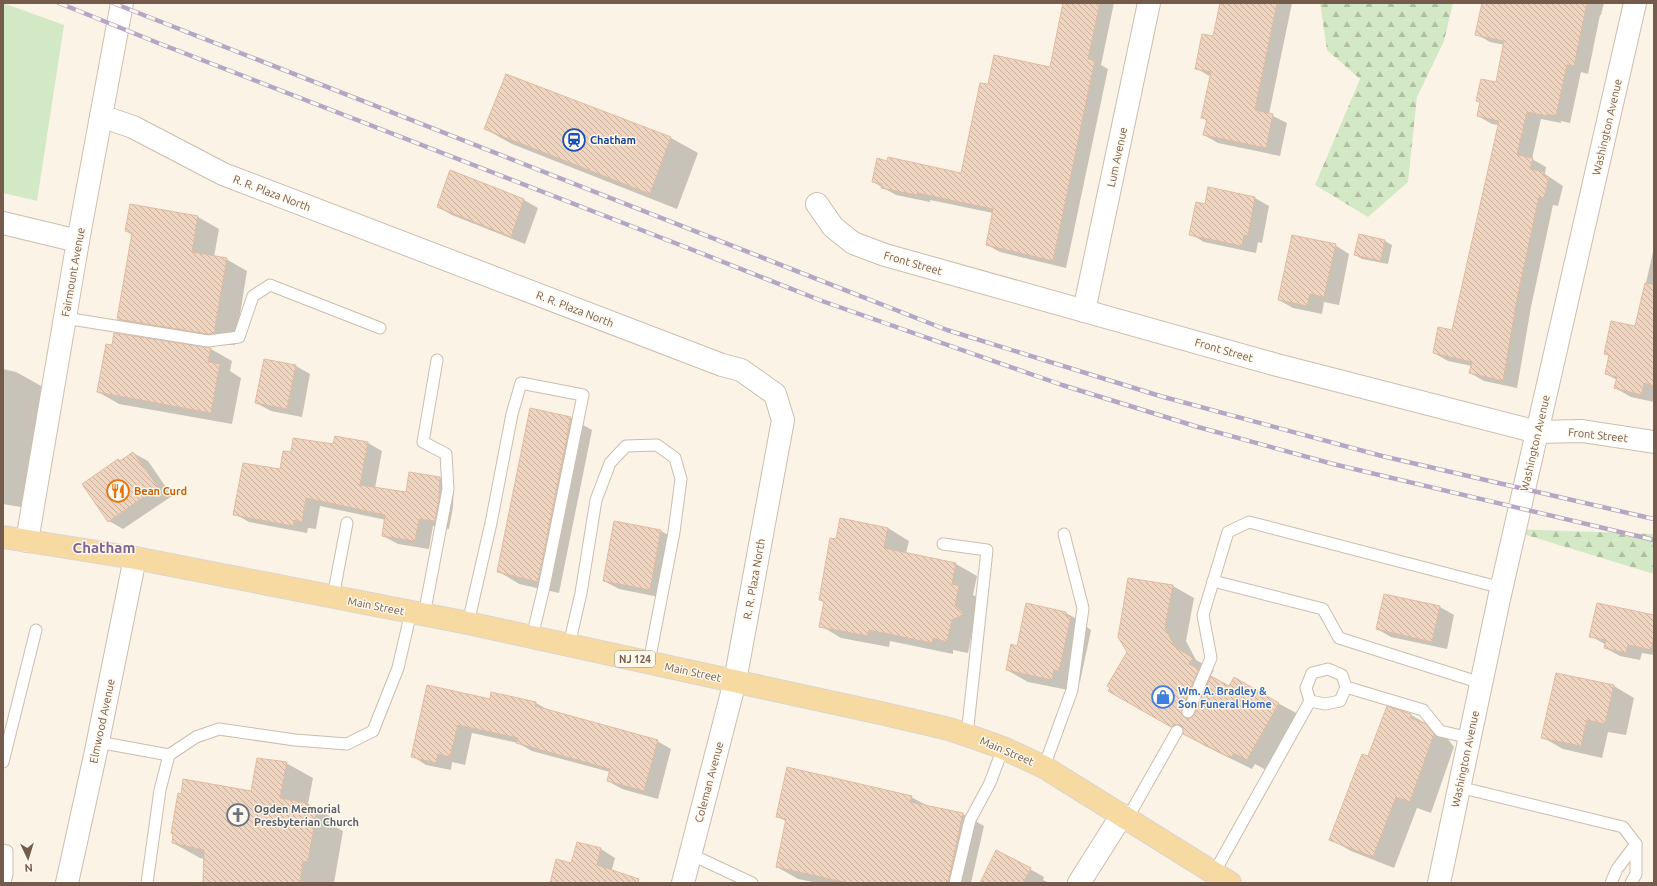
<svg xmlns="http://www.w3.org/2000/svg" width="1657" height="886" viewBox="0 0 1657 886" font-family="Ubuntu,sans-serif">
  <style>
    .green { fill: #d3e8c5 }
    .forest { fill: url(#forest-firs) }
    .shadow { fill: #0003 }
    .building { fill: url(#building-back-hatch); stroke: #e1bba0 }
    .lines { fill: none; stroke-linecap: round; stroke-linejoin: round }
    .lane-casing { stroke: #cdbcad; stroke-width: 13 }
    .street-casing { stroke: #cdbcad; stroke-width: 24 }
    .secondary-casing { stroke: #d1bead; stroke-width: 24 }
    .primary-casing { stroke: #dbd4d0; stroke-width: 24 }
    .lane { stroke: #fff; stroke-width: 11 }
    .street { stroke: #fff; stroke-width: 22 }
    .secondary { stroke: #fff; stroke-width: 22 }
    .primary { stroke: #f7daa2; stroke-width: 22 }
    .rail-casing { stroke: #b7a5c5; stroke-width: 4.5 }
    .rail { stroke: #fef8ed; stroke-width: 3; stroke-dasharray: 9; stroke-linecap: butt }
    .labels { text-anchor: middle; stroke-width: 3; stroke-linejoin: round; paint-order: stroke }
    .shield { fill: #fef8ed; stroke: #9d8a7c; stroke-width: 1 }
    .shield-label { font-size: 10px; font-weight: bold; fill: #745b4c }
    .street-label { font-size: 11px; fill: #745b4c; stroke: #fef8ed }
    .transit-label { font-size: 11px; font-weight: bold; fill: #164399; stroke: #fef8ed; text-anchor: start }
    .food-label { font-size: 11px; font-weight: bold; fill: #c56008; stroke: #fef8ed; text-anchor: start }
    .shop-label { font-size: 11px; font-weight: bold; fill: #366cbe; stroke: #fef8ed; text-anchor: start }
    .worship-label { font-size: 11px; font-weight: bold; fill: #5b616d; stroke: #fef8ed; text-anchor: start }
    .district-label { font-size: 15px; font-weight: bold; fill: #826490; stroke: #fef8ed }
  </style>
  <defs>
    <pattern id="forest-firs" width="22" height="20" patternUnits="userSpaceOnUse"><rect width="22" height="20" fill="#d3e8c5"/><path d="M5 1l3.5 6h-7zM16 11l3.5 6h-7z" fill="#b0bfa2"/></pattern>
    <pattern id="building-back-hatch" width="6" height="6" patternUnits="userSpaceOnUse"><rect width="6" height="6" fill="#efd4bf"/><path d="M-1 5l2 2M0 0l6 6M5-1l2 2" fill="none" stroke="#c6af9d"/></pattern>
  </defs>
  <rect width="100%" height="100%" fill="#fbf4e6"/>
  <path class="green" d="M3 3 64 25 37 201 3 193Z"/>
  <g class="forest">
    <path d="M1320 3H1453L1444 41 1417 97 1408 182 1368 217 1315 185 1360 79 1327 50Z"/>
    <path d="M1507 529 1654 534V574Z"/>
  </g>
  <g class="shadow">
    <path d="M1064 3H1114L1101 65 1108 69 1066 268 1000 252 987 245 993 213 930 200V202L896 195 873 182 962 174 989 86 1051 68Z"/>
    <path d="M1221 3H1292L1269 114 1287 123 1280 156 1218 143 1204 135 1207 121 1202 117 1211 77 1196 68 1214 37Z"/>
    <path d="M1483 3H1604L1601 15H1600L1588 74 1581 72 1570 123 1561 121V123L1541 119 1532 159 1546 167 1545 174 1563 186 1558 206 1553 205 1531 307 1517 388 1484 381 1470 373 1472 366 1448 361 1434 353 1453 331 1499 125 1492 124 1478 116 1496 84 1505 45 1490 42 1476 34Z"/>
    <path d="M507 75 671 138 698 153 677 209 512 144 485 129Z"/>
    <path d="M450 171 524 200 538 208 525 244 452 215 438 207Z"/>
    <path d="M1209 188 1255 198 1269 206 1262 243 1258 242 1256 253 1204 242 1190 234 1206 205Z"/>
    <path d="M130 205 198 217 219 229 214 257 226 259 247 271 235 345H230L139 331 118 319 132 235 126 231Z"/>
    <path d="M1360 235 1385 241 1392 245 1388 264 1362 259 1355 255Z"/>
    <path d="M1335 245 1349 254 1339 305 1324 302 1322 314 1293 308 1279 300Z"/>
    <path d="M1653 252H1654V402L1631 397 1615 388 1617 380 1606 374 1610 356 1605 354 1636 327Z"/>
    <path d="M211 349 232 361 230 371 241 378 232 424 119 404 98 392Z"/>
    <path d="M265 360 296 366 310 374 302 417 271 411 256 403Z"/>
    <path d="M3 369 16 372 43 387 21 507 3 504Z"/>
    <path d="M531 409 571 418 592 430 559 593 519 584 498 571Z"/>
    <path d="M368 443 382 451 375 488 407 493 440 478 454 486 453 507 449 529 433 526 429 549 398 544 383 536 386 520 320 506 316 529 308 528 307 533 249 522 235 514 281 470 292 453 334 445Z"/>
    <path d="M133 453 148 461 172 496 123 529 109 521 121 461Z"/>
    <path d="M615 522 661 531 675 539 664 598 619 589 604 581Z"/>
    <path d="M888 528 909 541 906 553 956 564 977 576 973 595 980 599 984 626 972 632 968 653 953 650V654L890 641 889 647 841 638 821 626 825 603 820 600 837 541Z"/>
    <path d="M1129 579 1173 586 1194 598 1186 641 1196 660 1214 670 1210 677 1229 688 1234 679 1300 715 1268 771 1255 764 1252 769 1205 746 1109 691 1128 652Z"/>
    <path d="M1385 595 1440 607 1454 615 1447 649 1391 637 1377 629Z"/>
    <path d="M1027 604 1066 613 1087 625V627L1091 630 1080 682 1075 681 1073 691 1028 682 1007 670 1018 647Z"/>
    <path d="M1654 616V655L1642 653 1640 660 1620 656 1605 648 1606 645 1591 636Z"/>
    <path d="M1614 686 1634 698 1626 735 1608 732 1602 758 1563 749 1542 737Z"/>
    <path d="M492 693 536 703 550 711 657 741 671 749 658 799 622 789 608 781 610 772 532 751 518 743 472 733 465 765 452 762 451 770 426 765 412 756 490 701Z"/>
    <path d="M1387 708 1411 715 1432 727 1447 738 1454 747 1431 813 1417 808 1394 868 1351 851 1330 839 1368 757Z"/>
    <path d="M286 763 313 778 308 804 335 819 334 826 343 831 334 883H200L204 881 205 859 200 858 173 843 252 793Z"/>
    <path d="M911 797 928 806 963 814 984 826 971 883H818L798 879 777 867 787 822 777 816Z"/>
    <path d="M577 844 601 849 615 858 611 873 614 883H551L572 865Z"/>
    <path d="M1030 869 1044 877 1043 880 1049 883H993Z"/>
  </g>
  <g class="building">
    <path d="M1063 3H1100L1088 59 1095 60 1053 261 986 245 993 209 917 193V195L881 188 882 184 872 182 877 158 887 161 888 157 961 173 980 83 988 84 994 55 1050 67Z"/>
    <path d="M1220 3H1277L1255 110 1273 114 1266 148 1203 135 1207 119 1201 118 1211 72 1195 69 1202 34 1213 36Z"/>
    <path d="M1482 3H1587L1574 66 1567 65 1556 116 1547 114V116L1527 112 1517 155 1533 158 1530 169 1544 172 1543 176 1549 177 1544 198 1539 197 1517 299 1503 381 1469 373 1472 362 1433 353 1438 327 1452 330 1499 121 1477 116 1480 102 1476 101 1481 79 1496 82 1504 41 1475 35Z"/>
    <path d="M506 74 671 137 650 194 484 129Z"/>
    <path d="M450 170 524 199 511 237 437 207Z"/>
    <path d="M1208 187 1255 197 1248 236 1244 235 1242 246 1189 235 1196 202 1205 204Z"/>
    <path d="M130 204 198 216 192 252 227 258 214 333 208 334 117 319 132 233 125 231Z"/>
    <path d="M1359 234 1385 240 1381 261 1354 255Z"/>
    <path d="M1292 235 1336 244 1324 297 1310 294 1307 306 1278 300Z"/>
    <path d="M1645 283 1654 284V386L1644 383 1642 395 1614 388 1617 377 1605 374 1609 355 1604 354 1611 321 1635 326Z"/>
    <path d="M114 333 211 348 208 362 220 364 211 413 97 392 106 344 112 345Z"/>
    <path d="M264 359 296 365 287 409 255 403Z"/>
    <path d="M530 408 571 417 538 582 497 572Z"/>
    <path d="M335 436 368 442 360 485 406 492 409 472 440 477 439 499 435 521 419 519 415 541 382 536 385 515 306 498 302 522 294 520 293 526 233 515 243 463 280 469 283 451 291 452 293 438 333 444Z"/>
    <path d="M133 452 158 487 108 522 82 484 118 459 120 461Z"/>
    <path d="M840 518 888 528 884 548 956 563 952 584 959 586 955 605 964 614 952 620 947 642 933 638 932 643 869 630 868 636 819 627 824 601 819 600 830 538 836 539Z"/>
    <path d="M614 521 661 530 650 590 603 581Z"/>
    <path d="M1128 578 1173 585 1165 628 1175 647 1193 658 1189 664 1199 669 1182 709 1183 716 1189 719 1194 715 1211 676 1229 686 1234 677 1279 703 1247 760 1234 753 1231 758 1183 734V728L1180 725H1174L1171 727 1108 691 1110 688 1107 686 1127 652 1118 637Z"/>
    <path d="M1384 594 1440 606 1432 642 1376 629Z"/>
    <path d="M1026 603 1066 612V616L1071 617 1059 671 1054 670 1052 680 1006 670 1011 644 1017 646Z"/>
    <path d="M1597 603 1654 615V637L1651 650 1628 645 1626 653 1604 648 1606 640 1589 637Z"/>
    <path d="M1556 673 1614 685 1605 724 1587 720 1581 746 1541 738Z"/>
    <path d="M427 685 490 699 491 692 536 702 535 706 658 740 644 791 607 781 610 769 516 743 518 738 458 725 450 757 438 754 436 763 411 757Z"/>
    <path d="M1387 706 1411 714 1410 718 1426 724 1434 734 1410 802 1396 797 1373 857 1329 840 1362 754 1368 756Z"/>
    <path d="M257 758 287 762 280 798 308 803 307 813 316 815 308 862 303 861 300 883H203L204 850 172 843 173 834 171 833 178 793 181 794 183 779 251 791Z"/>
    <path d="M787 767 912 796 910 802 963 813 948 883H848L776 867 786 819 776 817Z"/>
    <path d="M577 842 601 848 597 865 639 879 638 883H550L556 859 571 863Z"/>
    <path d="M996 850 1031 868 1023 883H980Z"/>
  </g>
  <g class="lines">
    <g class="lane-casing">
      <g id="lane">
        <path d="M65 318 208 341 239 337 253 296 270 285 380 328"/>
        <path d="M943 544 987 550 967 735"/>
        <path d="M1213 581 1323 609 1339 638 1481 683"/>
        <path d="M333 597 347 523"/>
        <path d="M424 615 448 489 446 454 423 442 437 360"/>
        <path d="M468 623 491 523 512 414 521 383 583 395 544 587 532 637"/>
        <path d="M569 645 581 593 596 500 610 463 626 446 657 445 675 458 681 479 674 532 649 662"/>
        <path d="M1310 701 1325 704 1340 701 1346 687"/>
        <path d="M1188 712 1211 658 1203 615 1228 532 1249 522 1502 588"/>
        <path d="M98 742 169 755"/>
        <path d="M3 762 36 630"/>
        <path d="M1044 767 1072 690 1083 608 1064 534"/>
        <path d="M1459 787 1623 827 1636 844V874L1631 883"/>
        <path d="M1127 819 1177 731"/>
        <path d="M3 850 7 851V874L5 883"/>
        <path d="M690 854 752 883"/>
        <path d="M1214 873 1310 701 1306 688 1312 673 1328 669 1342 675 1346 687 1423 710 1440 731 1470 738"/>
        <path d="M147 883 160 790 169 755 196 737 219 729 295 740 347 744 373 731 398 668 411 612"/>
        <path d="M955 883 970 820 990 783 1003 748"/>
        <path d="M1611 883 1617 869 1636 844"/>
      </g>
    </g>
    <g class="street-casing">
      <g id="street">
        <path d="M101 116 133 127 223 174 722 365 741 370 775 394 783 420 735 681 683 883"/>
        <path d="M817 204 833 227 853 243 885 255 1277 365 1537 432 1582 431 1654 442"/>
        <path d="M3 223 78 241"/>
        <path d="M1084 311 1149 3"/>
        <path d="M67 883 96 751 135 558"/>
        <path d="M1079 883 1122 815"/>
        <path d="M1439 883 1499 599 1635 3"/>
      </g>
    </g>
    <g class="secondary-casing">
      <path id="secondary" d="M27 541 78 241 122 3"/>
    </g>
    <g class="primary-casing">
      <path id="primary" d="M3 537 135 558 468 623 885 714 949 729 967 735 1003 748 1044 767 1230 883"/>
    </g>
    <use href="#lane" class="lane"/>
    <use href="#street" class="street"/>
    <use href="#secondary" class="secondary"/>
    <use href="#primary" class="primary"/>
    <g class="rail-casing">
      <g id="rail">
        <path d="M59 3 158 43 693 250 822 301 1062 385 1198 427 1333 464 1654 540"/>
        <path d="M113 3 947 330 1160 396 1382 456 1654 519"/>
      </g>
    </g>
    <use href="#rail" class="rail"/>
  </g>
  <defs>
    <g id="station-ring" transform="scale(1.15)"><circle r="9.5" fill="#fef8ed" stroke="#1a4fb4" stroke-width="1.5"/><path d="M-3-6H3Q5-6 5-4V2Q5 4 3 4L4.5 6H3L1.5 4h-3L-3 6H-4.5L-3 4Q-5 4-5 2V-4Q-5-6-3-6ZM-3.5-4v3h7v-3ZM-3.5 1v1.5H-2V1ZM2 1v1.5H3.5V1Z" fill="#1a4fb4"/></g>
    <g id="restaurant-ring" transform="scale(1.15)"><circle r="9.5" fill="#fef8ed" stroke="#e8710a" stroke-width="1.5"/><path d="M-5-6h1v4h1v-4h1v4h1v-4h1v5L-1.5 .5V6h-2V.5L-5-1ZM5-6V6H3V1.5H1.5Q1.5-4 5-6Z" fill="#e8710a"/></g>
    <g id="shop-ring" transform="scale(1.15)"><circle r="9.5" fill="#fef8ed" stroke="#3f7fe0" stroke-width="1.5"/><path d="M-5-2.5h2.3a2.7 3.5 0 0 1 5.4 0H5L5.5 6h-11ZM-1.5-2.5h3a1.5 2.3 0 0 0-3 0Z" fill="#3f7fe0"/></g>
    <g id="church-ring" transform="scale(1.15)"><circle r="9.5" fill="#fef8ed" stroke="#6b7280" stroke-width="1.5"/><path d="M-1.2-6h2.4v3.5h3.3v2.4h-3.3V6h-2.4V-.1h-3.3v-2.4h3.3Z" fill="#6b7280"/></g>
  </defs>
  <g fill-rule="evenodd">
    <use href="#station-ring" x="574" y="140"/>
    <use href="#restaurant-ring" x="118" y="491"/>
    <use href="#shop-ring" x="1163" y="697"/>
    <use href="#church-ring" x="238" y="815"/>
  </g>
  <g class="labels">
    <rect class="shield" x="615" y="651" width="40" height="16" rx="3"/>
    <g class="shield-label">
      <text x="635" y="663">NJ 124</text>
    </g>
    <g class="street-label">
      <text transform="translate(1607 127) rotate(-77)" y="4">Washington Avenue</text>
      <text transform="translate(1117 157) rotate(-78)" y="4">Lum Avenue</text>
      <text transform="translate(272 193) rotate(21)" y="4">R. R. Plaza North</text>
      <text transform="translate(913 263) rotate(16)" y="4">Front Street</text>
      <text transform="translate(73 272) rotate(-80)" y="4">Fairmount Avenue</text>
      <text transform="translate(575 309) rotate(21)" y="4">R. R. Plaza North</text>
      <text transform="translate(1224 350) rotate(16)" y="4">Front Street</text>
      <text transform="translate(1598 435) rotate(6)" y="4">Front Street</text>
      <text transform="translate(1535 443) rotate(-77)" y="4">Washington Avenue</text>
      <text transform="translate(754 579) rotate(-80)" y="4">R. R. Plaza North</text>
      <text transform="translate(376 606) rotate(11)" y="4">Main Street</text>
      <text transform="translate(693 672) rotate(12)" y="4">Main Street</text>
      <text transform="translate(102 721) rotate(-78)" y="4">Elmwood Avenue</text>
      <text transform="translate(1007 751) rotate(23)" y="4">Main Street</text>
      <text transform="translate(1465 759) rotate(-78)" y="4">Washington Avenue</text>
      <text transform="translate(709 782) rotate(-75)" y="4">Coleman Avenue</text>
    </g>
    <g class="transit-label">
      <text x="590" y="144">Chatham</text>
    </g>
    <g class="food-label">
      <text x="134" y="495">Bean Curd</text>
    </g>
    <g class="shop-label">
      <text x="1178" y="695">Wm. A. Bradley &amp;<tspan x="1178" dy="13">Son Funeral Home</tspan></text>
    </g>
    <g class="worship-label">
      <text x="254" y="813">Ogden Memorial<tspan x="254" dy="13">Presbyterian Church</tspan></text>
    </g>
    <g class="district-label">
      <text x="104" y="553">Chatham</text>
    </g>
  </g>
  <rect width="1657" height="886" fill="none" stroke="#745b4c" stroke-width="8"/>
  <g transform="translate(28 858) rotate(176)" stroke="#fef8ed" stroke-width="3" paint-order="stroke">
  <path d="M0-3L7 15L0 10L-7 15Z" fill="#745b4c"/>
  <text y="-6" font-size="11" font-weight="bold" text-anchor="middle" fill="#745b4c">N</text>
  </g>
</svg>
